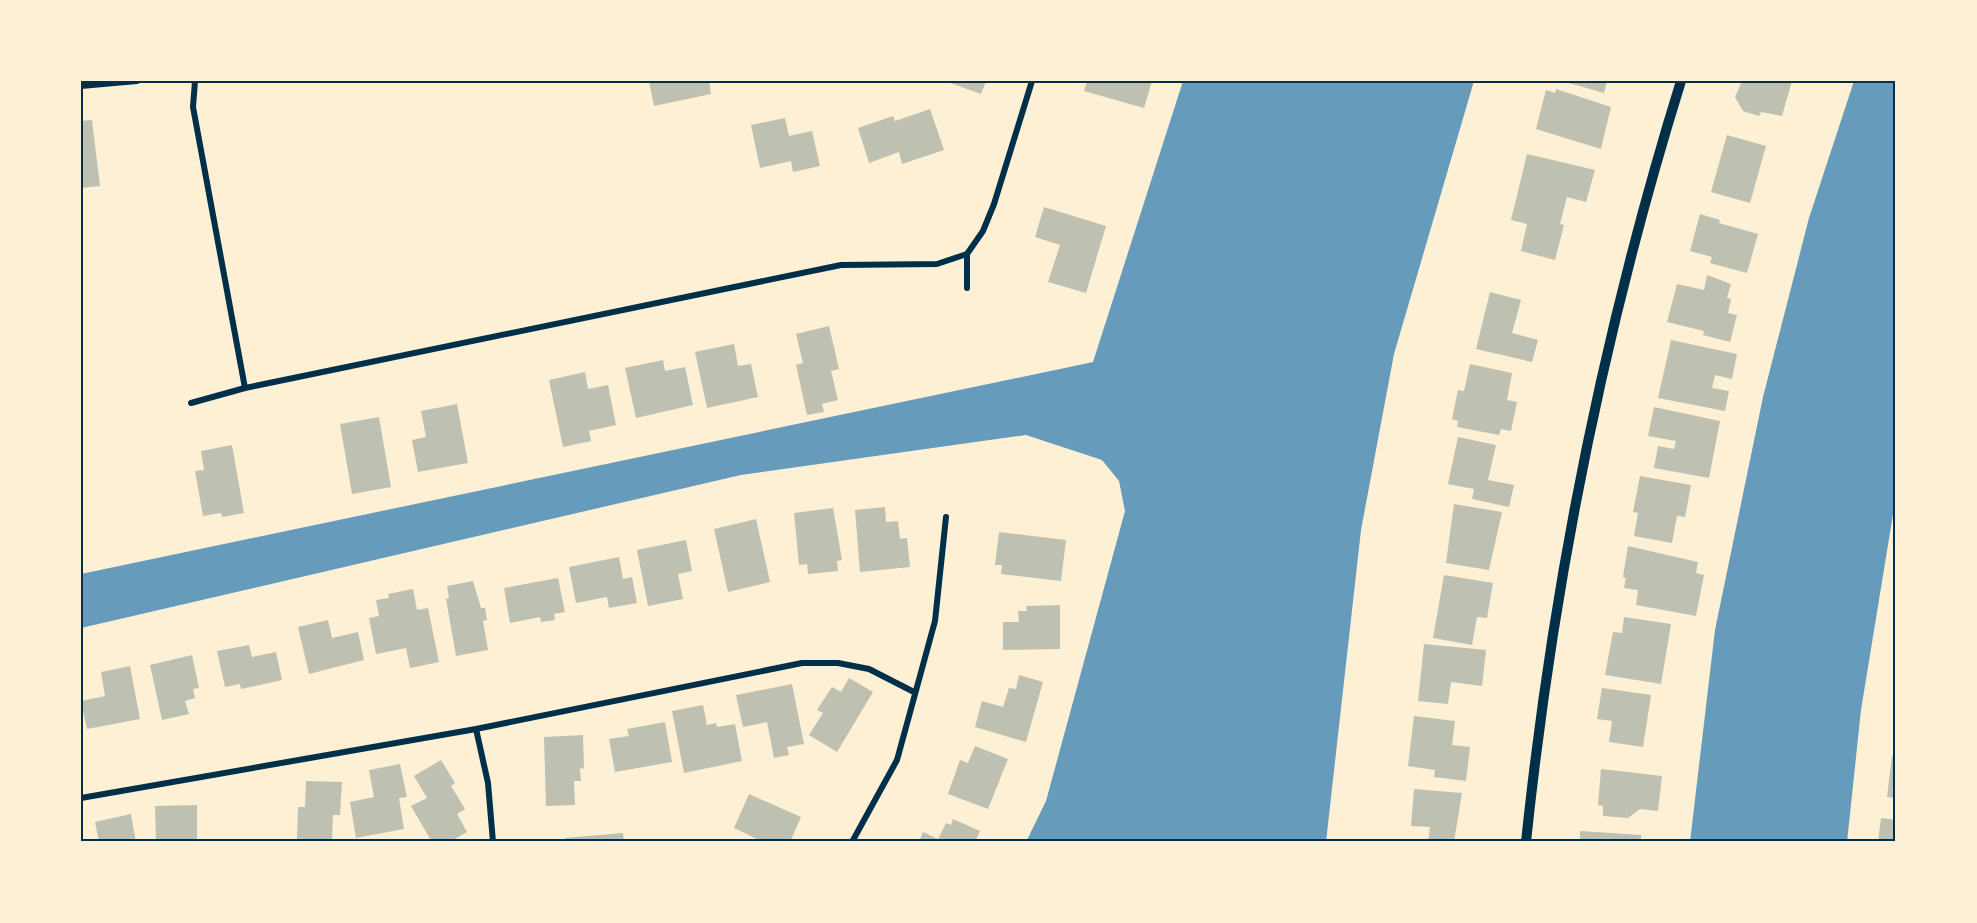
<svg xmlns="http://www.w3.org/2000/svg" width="1977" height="923" viewBox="0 0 1977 923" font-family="'Asap Condensed',sans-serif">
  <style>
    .water { fill: #669bbc }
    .building { fill: #bec0b2 }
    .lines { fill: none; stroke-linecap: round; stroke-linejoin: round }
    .minor { stroke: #003049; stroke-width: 6 }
    .tertiary { stroke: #003049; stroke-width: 10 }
    .neatline { fill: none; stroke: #003049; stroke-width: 2 }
  </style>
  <rect width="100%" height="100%" fill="#fdf0d5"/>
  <g class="water">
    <path d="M1183 81H1474L1394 354 1361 530 1326 842H1026L1046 801 1125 511 1119 481 1102 460 1026 435 741 475 81 628V574L1093 362Z"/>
    <path d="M1854 81H1896V496L1861 710 1847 842H1690L1715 630 1763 397 1809 218Z"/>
  </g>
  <g class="building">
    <path d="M649 81H709L711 94 654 106Z"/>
    <path d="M945 81H986L981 94Z"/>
    <path d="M1087 81H1152L1144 108 1084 91Z"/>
    <path d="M1562 81H1607L1604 93Z"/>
    <path d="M1742 81H1792L1782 116 1761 112 1759 116 1743 111 1735 97Z"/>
    <path d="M1556 89 1611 107 1601 149 1536 129 1546 90 1555 93Z"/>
    <path d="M930 109 944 150 902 164 899 152 869 163 858 128 893 116 895 121Z"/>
    <path d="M785 118 789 136 812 131 820 166 793 172 791 161 760 168 751 125Z"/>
    <path d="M92 120 100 186 81 188V121Z"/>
    <path d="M1727 135 1766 146 1750 203 1711 192Z"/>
    <path d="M1527 154 1595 170 1586 202 1567 197 1560 224 1564 225 1555 260 1521 251 1527 224 1511 220Z"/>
    <path d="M1044 207 1106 226 1086 293 1048 282 1060 245 1035 237Z"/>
    <path d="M1700 214 1720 220 1719 223 1758 234 1747 273 1710 263 1712 257 1690 251Z"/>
    <path d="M1707 275 1731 284 1727 298 1731 299 1728 313 1737 315 1730 342 1703 335 1704 331 1667 322 1677 284 1704 290Z"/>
    <path d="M1490 292 1521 300 1512 333 1538 340 1532 362 1476 349Z"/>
    <path d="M829 326 839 369 831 371 838 400 822 404 824 412 807 415 796 365 803 363 796 334Z"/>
    <path d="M1671 340 1737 354 1732 379 1715 375 1712 388 1729 391 1725 411 1658 398Z"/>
    <path d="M734 344 738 366 751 364 758 397 707 408 695 352Z"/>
    <path d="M663 360 665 371 685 367 693 405 636 418 625 368Z"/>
    <path d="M1470 364 1512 373 1507 400 1517 402 1511 431 1501 429 1499 435 1457 427 1458 421 1452 419 1458 390 1464 391Z"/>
    <path d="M585 372 588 389 608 385 616 425 589 431 591 441 563 447 549 380Z"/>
    <path d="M457 404 468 463 418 472 412 440 426 437 421 411Z"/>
    <path d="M1654 407 1720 421 1709 478 1654 468 1658 446 1674 449 1676 441 1648 436Z"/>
    <path d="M379 417 391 487 352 494 340 424Z"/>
    <path d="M1458 437 1496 445 1488 480 1514 485 1509 507 1472 499 1474 489 1448 484Z"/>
    <path d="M232 445 244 513 222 517 221 513 203 516 195 471 204 470 201 451Z"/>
    <path d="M1640 476 1691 485 1685 517 1677 516 1672 543 1634 536 1638 513 1633 512Z"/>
    <path d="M1454 504 1502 512 1489 570 1446 563Z"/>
    <path d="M885 507 886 522 898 521 900 539 907 538 910 567 860 572 855 510Z"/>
    <path d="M833 508 842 560 837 561 838 571 808 574 807 564 799 565 794 513Z"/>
    <path d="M756 519 770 582 728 592 714 529Z"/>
    <path d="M999 532 1066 540 1061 581 1001 574 1002 565H995Z"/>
    <path d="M686 540 692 571 678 574 683 599 648 606 637 550Z"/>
    <path d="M1628 546 1698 562 1696 573 1704 575 1696 616 1636 605 1638 590 1624 588 1626 578 1623 577Z"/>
    <path d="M619 557 623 579 632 577 637 603 609 608 607 597 576 603 569 567Z"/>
    <path d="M1444 575 1493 583 1487 618 1477 617 1472 645 1433 638Z"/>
    <path d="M558 578 565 612 554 614 555 620 541 622 540 617 510 623 504 588Z"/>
    <path d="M473 581 481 608H485L487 620 483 621 488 650 456 656 446 599 449 598 447 586Z"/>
    <path d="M413 589 417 610 428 608 439 662 410 668 406 648 376 654 369 618 379 616 376 600 389 598 388 594Z"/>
    <path d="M1060 605V649L1003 650V622H1019L1018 611H1027L1026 606Z"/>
    <path d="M1624 617 1671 624 1661 684 1605 675 1613 632 1622 633Z"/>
    <path d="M328 620 332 638 358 632 364 660 309 674 298 627Z"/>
    <path d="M1424 644 1486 650 1482 686 1451 682 1448 704 1418 701Z"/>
    <path d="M249 645 252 657 276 652 282 680 241 689 240 684 225 687 217 651Z"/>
    <path d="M192 655 199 688 193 689 195 698 185 701 189 714 162 720 150 665Z"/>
    <path d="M130 666 140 719 87 729 81 701 105 696 101 672Z"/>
    <path d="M1019 675 1043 682 1026 742 975 727 982 701 1003 707 1009 688 1016 689Z"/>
    <path d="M849 678 873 692 837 752 809 735 823 713 817 710 832 687 841 692Z"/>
    <path d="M792 684 804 744 787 747 789 755 774 758 767 722 743 727 736 695Z"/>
    <path d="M1602 688 1651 695 1643 747 1609 742 1612 721 1597 719Z"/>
    <path d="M703 705 707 725 716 723 717 727 735 724 742 761 684 773 672 711Z"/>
    <path d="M1414 716 1455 721 1452 745 1470 747 1466 781 1434 777 1435 770 1408 766Z"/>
    <path d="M665 722 672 762 615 772 609 739 629 736 627 729Z"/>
    <path d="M583 735 584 769 580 768 581 781H574L575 805 546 806 544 737Z"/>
    <path d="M975 746 1008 759 988 809 948 794 960 760 968 763Z"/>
    <path d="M1892 756 1896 757V798L1887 797Z"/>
    <path d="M441 760 455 783 451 786 465 809 457 814 467 832 450 842H432L411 806 427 798 414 776Z"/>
    <path d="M400 764 407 797 399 798 404 829 356 838 350 802 374 797 369 770Z"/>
    <path d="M1601 769 1662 776 1658 811 1640 809 1628 818 1603 816V806L1598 805Z"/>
    <path d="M306 781 342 782 340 815H333L332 840 297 839 298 807H305Z"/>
    <path d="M1414 789 1462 793 1454 842H1428L1430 827 1411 826Z"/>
    <path d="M749 794 801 817 790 842H758L759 840 734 828Z"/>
    <path d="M197 805V842H156L155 806Z"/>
    <path d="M131 814 136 842H99L95 822Z"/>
    <path d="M1881 818 1896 820V842H1878Z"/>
    <path d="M953 819 980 831 975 842H919L923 832 938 839 946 823 951 825Z"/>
    <path d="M1580 831 1641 835V842H1580Z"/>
    <path d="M623 833 624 842H565V838Z"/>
  </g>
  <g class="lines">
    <g class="minor">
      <path d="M195 81 193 107 245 388"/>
      <path d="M81 86 137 81"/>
      <path d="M967 288V254L983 231 994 204 1032 81"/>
      <path d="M191 403 245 388 841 265 937 264 967 254"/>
      <path d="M476 729 488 783 493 842"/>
      <path d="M81 798 476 729 802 663H838L869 669 914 692"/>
      <path d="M852 842 897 760 935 621 946 517"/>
    </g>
    <path class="tertiary" d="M1526 842C1553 584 1604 329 1681 81"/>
  </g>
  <rect width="1977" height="923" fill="none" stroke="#fdf0d5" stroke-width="165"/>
  <rect x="82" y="82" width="1812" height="758" class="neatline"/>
</svg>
